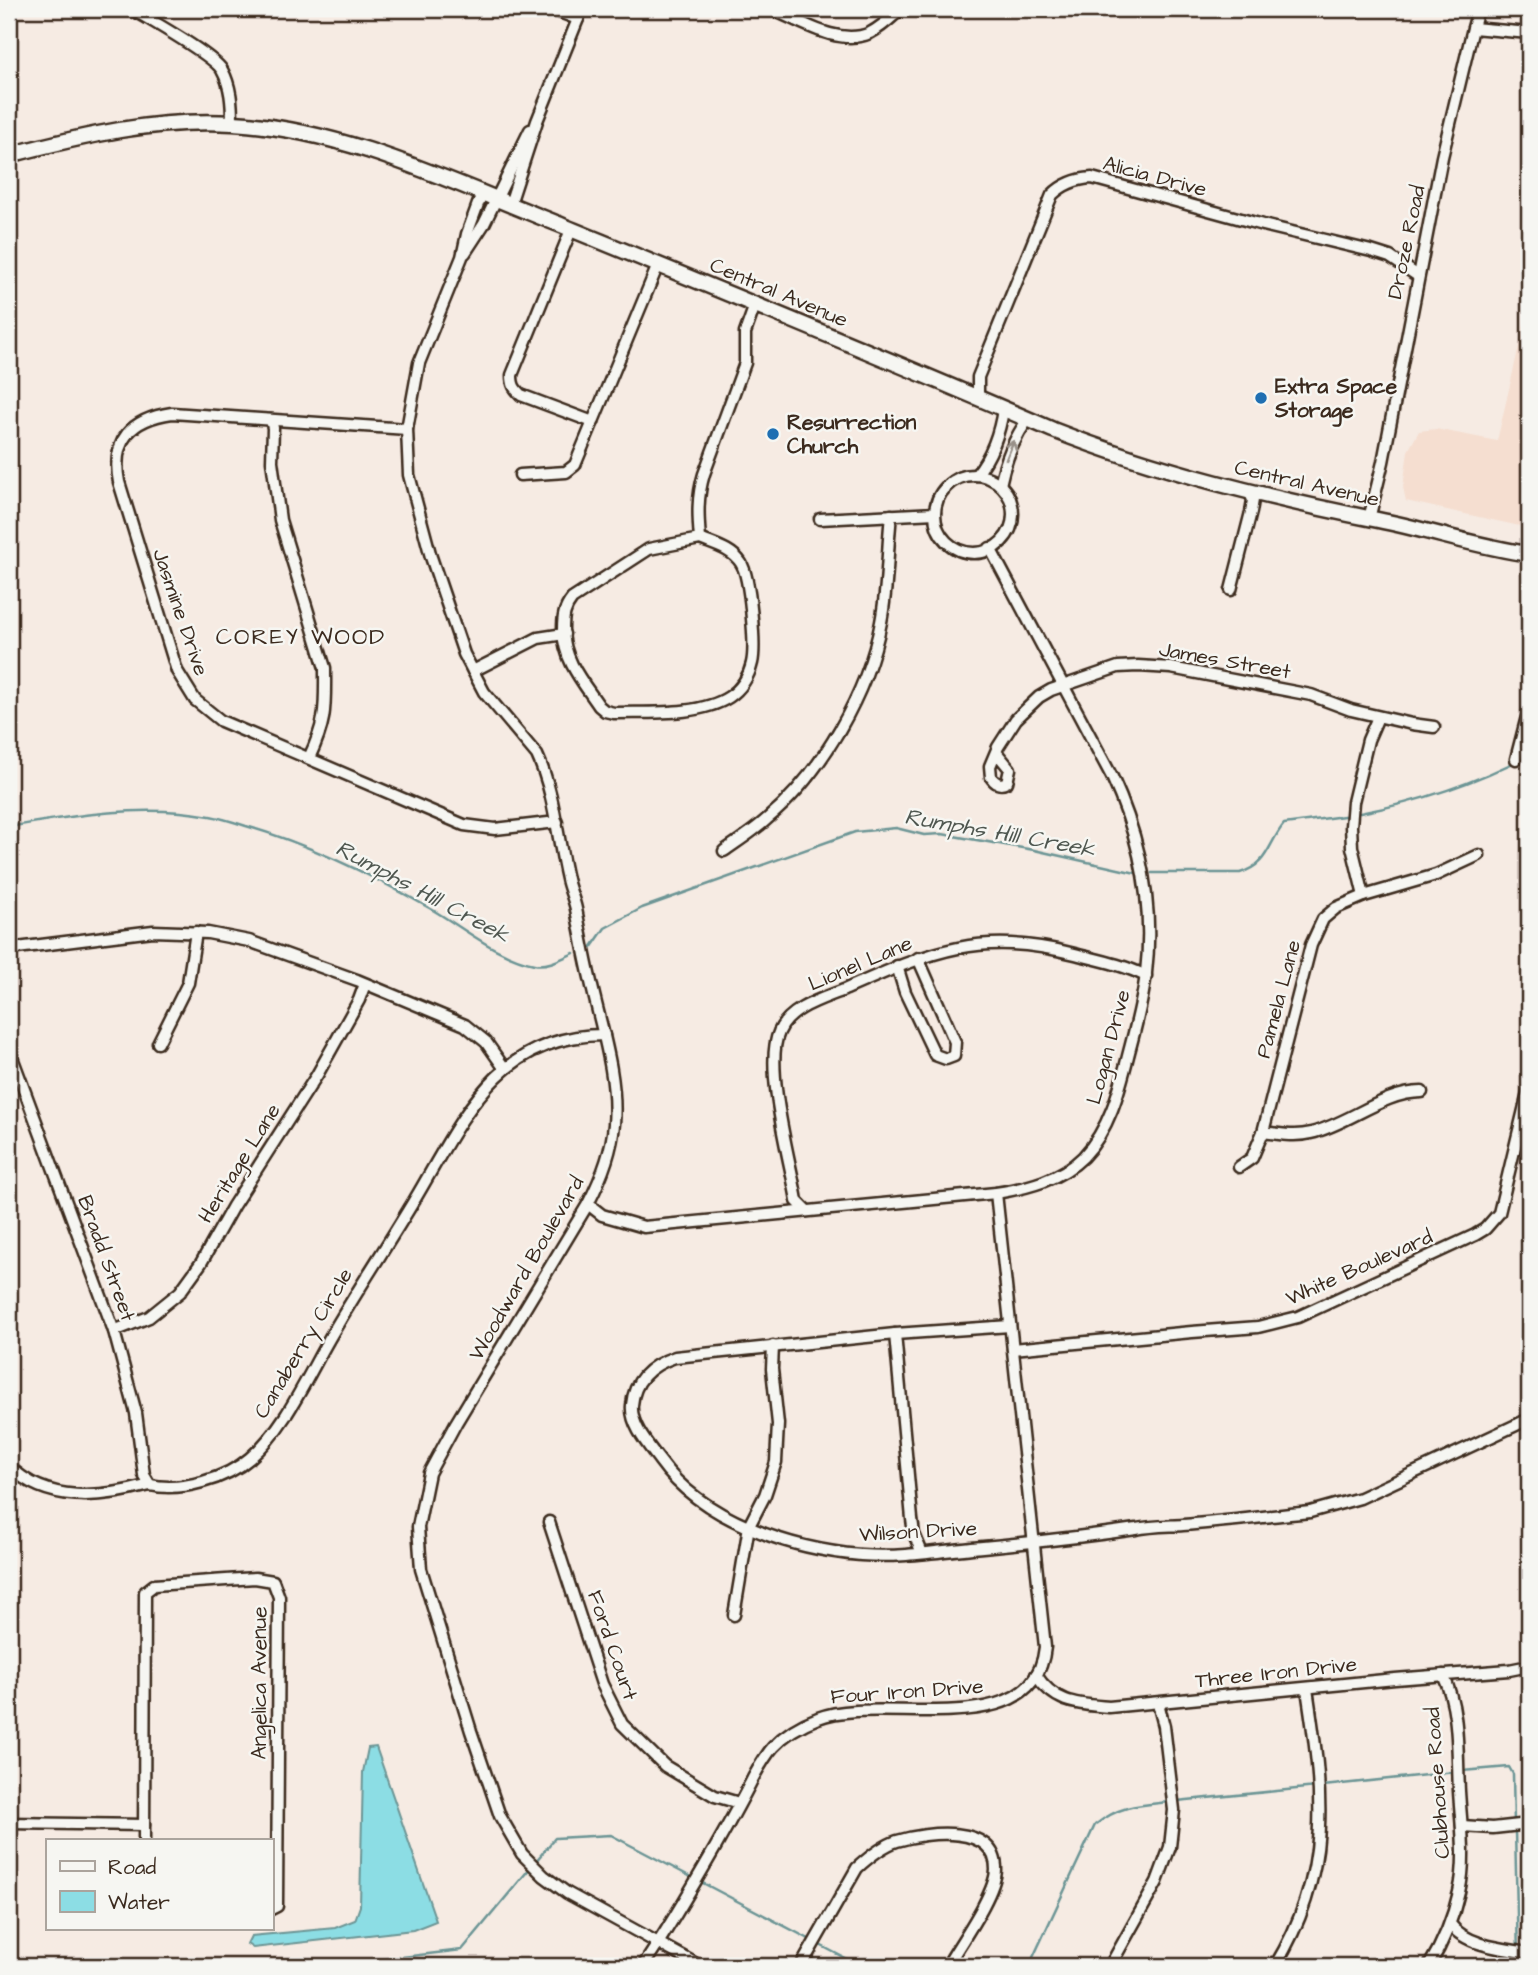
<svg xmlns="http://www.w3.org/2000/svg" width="1538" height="1975" viewBox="0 0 1538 1975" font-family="'Architects Daughter',sans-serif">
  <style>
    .built { fill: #f5ded0 }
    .water { fill: #8cdde4; stroke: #6c9595; stroke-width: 2 }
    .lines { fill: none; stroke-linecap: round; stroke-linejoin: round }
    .stream { stroke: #6c9595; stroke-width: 2.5 }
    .street-casing { stroke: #3b2a1e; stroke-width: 15 }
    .secondary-casing { stroke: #3b2a1e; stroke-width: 19 }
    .street { stroke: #f6f6f2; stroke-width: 10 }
    .secondary { stroke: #f6f6f2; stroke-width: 14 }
    .oneway { stroke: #989088 }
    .poi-dot { fill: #1f6fb2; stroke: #f6f6f2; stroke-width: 2.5 }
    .labels { text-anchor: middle; stroke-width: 5; stroke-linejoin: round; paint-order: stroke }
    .street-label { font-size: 21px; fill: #3b2a1e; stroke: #f6f6f2 }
    .poi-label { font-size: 21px; font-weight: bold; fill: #3b2a1e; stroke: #f6f6f2; text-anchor: start }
    .neighbourhood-label { font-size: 23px; letter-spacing: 2px; fill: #3b2a1e; stroke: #f6f6f2 }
    .water-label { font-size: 23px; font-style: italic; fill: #4f5750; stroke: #f6f6f2 }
  </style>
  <rect width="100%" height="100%" fill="#f6ebe3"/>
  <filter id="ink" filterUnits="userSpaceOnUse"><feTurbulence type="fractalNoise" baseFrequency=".0143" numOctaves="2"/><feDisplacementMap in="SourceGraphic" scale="14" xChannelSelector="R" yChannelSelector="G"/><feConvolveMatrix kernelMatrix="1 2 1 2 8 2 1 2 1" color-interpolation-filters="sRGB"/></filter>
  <g filter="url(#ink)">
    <path class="built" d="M1529 303V528L1406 501 1403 487 1408 451 1419 431 1436 429 1497 441Z"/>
    <path class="water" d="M376 1747 436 1921 413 1930 253 1948 247 1944 251 1936 335 1928 355 1920 360 1906 363 1772 368 1748Z"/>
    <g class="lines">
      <g class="stream">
        <path d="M1360 813C1420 802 1475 783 1529 755"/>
        <path d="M9 827C74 815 144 804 210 816 222 818 234 822 246 826 311 845 372 875 431 909 464 928 496 956 534 964 547 967 563 958 574 953"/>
        <path d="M1152 873H1240C1269 864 1267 845 1284 824L1344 816"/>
        <path d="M591 948 605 928 642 908 855 832 896 828 924 835 942 834 1034 850 1136 873"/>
        <path d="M1462 1771 1509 1767 1513 1774 1514 1824"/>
        <path d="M1323 1786 1455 1772"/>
        <path d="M1177 1801 1316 1787"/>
        <path d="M1515 1830 1518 1956"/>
        <path d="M699 1881 811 1940"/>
        <path d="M816 1943 860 1966"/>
        <path d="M326 1966 462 1950 555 1838 611 1835 693 1878"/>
        <path d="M1029 1966 1095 1825C1120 1805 1139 1805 1170 1802"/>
      </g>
      <g class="street-casing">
        <g id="street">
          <path d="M132 9C150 20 213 55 222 70 231 86 232 104 232 122"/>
          <path d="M551 9 578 19"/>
          <path d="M771 9C800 21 839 47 870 33 882 27 892 17 901 9"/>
          <path d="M1473 28 1478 9"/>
          <path d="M482 193 467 234 462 257 419 363 407 429 409 475 431 557 464 654 484 692 537 755C555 794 557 837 567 879 569 889 574 899 576 909 581 934 585 958 591 982 601 1028 618 1076 614 1124 612 1152 601 1179 588 1204L456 1423 429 1473 418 1527 421 1569 471 1731 500 1816 522 1854 544 1876 567 1893 700 1966"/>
          <path d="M510 204 537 121 582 9"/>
          <path d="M571 230 512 375C512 385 514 388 521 395L593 422"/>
          <path d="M465 253 484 224 530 130"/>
          <path d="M978 399V377L1052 195C1063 184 1076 179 1092 178L1263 225 1371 251 1390 257 1418 276"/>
          <path d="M271 420 273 428 272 461 280 520 325 668C325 708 327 720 309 758"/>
          <path d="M407 429 172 413C131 419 111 440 119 482L177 671 195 700 221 721 464 825 495 829 557 822"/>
          <path d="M520 475 566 472 575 465 658 265"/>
          <path d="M976 475C991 457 1000 432 1003 409"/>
          <circle cx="974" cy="514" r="39"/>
          <path d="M1000 485C1005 460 1013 440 1028 419"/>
          <path d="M820 519 935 513"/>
          <path d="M1369 519 1383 462 1442 157 1473 28 1529 33"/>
          <path d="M700 539 649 549 572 599C564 609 563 617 563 630 564 661 582 681 599 706L605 711 614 713C648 712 700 716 729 697 741 689 749 676 752 663 756 646 750 577 741 563 732 549 714 545 700 539 698 516 697 497 704 474L745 363V333L755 305"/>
          <path d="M1231 590 1251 512 1253 500 1249 491"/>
          <path d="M473 671 538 638 564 634"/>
          <path d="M996 752 1010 769 1007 782C1000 786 995 783 991 777L990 766 998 747 1016 719 1039 697 1051 690 1118 667 1138 666 1171 668 1311 695 1351 710 1412 724 1434 727"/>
          <path d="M1516 759 1529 709"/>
          <path d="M724 851C738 841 754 831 767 819 822 773 868 692 881 622 888 587 887 551 891 515"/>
          <path d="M1364 896 1352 847 1351 826 1353 802 1368 740 1378 717"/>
          <path d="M9 949 153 931 208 933 249 941 357 980 465 1025 486 1042 505 1069"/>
          <path d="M897 966 905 992 935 1055 946 1059 954 1056 955 1042 918 958"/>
          <path d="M158 1043 188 983 196 932"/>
          <path d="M9 1049 114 1331 136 1413 144 1475 150 1485"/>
          <path d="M1263 1132C1279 1134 1296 1137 1311 1133 1349 1124 1383 1092 1422 1092"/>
          <path d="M1239 1167 1252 1158 1263 1132 1311 945 1323 919 1336 908 1364 896 1436 875 1479 855"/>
          <path d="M588 1204 602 1215 644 1227 996 1193C1027 1188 1060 1180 1083 1157 1109 1130 1119 1092 1128 1056 1135 1029 1143 1001 1146 973 1154 904 1141 840 1112 777L990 548"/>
          <path d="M807 1211 797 1201 796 1195C789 1157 764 1065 779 1032 789 1008 822 999 844 990 933 951 977 930 1075 954 1099 960 1124 965 1146 976"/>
          <path d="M1010 1326 895 1334 675 1357C651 1365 634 1380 632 1405 630 1425 649 1446 660 1461 702 1520 791 1549 861 1555 898 1558 935 1552 972 1548 1027 1543 1082 1537 1136 1529 1151 1526 1167 1526 1183 1525 1226 1522 1268 1516 1310 1512L1360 1498 1529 1419"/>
          <path d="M114 1331 149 1317 180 1292 201 1263 233 1206 317 1075 359 1000 365 984"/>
          <path d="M895 1334 912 1519 914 1534 922 1553"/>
          <path d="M1013 1349 1192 1332 1258 1327 1298 1317 1475 1235 1485 1229 1499 1213 1529 1089"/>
          <path d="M9 1466C47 1504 102 1498 150 1485 181 1492 226 1479 250 1458 285 1428 306 1379 329 1339 356 1292 387 1246 415 1199 462 1120 496 1035 604 1035"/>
          <path d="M549 1522 602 1684 622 1724 665 1766 715 1796 739 1803"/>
          <path d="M734 1615 749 1526 765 1495 776 1462 778 1424 772 1369 773 1346"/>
          <path d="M1036 1675C1055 1704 1077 1704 1109 1707L1395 1679 1509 1670 1529 1666"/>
          <path d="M9 1823 144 1825"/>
          <path d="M1462 1826 1493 1828 1529 1824"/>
          <path d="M144 1840 145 1592 154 1585 255 1578 273 1581 279 1597 277 1906 271 1909"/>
          <path d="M1450 1924C1466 1946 1504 1949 1529 1953"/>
          <path d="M643 1966C669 1928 692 1888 715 1848 728 1825 741 1802 753 1778 759 1767 765 1756 773 1747 785 1734 802 1724 818 1718 880 1693 1035 1747 1045 1647L996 1193"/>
          <path d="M801 1966 857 1868C869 1857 882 1846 897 1841 926 1832 997 1823 996 1870 995 1895 960 1943 947 1966"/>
          <path d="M1110 1966 1157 1882 1170 1847 1174 1810 1164 1726 1158 1703"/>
          <path d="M1275 1966C1333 1871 1323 1794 1307 1689"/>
          <path d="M1429 1966C1443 1943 1453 1919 1459 1892 1467 1859 1461 1825 1459 1791 1457 1754 1460 1709 1443 1675"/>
        </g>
      </g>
      <g class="secondary-casing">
        <path id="secondary" d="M9 155C82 136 157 118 233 123 344 129 454 183 556 223 722 291 889 359 1053 430 1158 471 1268 498 1378 520 1429 530 1478 547 1529 554"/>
      </g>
      <use href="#street" class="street"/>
      <use href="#secondary" class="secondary"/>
    </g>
    <defs><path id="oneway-shaft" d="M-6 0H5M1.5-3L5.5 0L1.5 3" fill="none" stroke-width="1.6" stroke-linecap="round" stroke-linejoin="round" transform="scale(1.75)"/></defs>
    <use class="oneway" href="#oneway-shaft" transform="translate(1010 450) rotate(-68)"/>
  </g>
  <g class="poi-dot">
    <circle cx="1261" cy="398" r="7"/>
    <circle cx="773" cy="434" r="7"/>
  </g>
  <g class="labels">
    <g class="street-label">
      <text transform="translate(1155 176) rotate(15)" y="7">Alicia Drive</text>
      <text transform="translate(1406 242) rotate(-78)" y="7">Droze Road</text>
      <text transform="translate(779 292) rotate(23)" y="7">Central Avenue</text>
      <text transform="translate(1307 483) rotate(13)" y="7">Central Avenue</text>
      <text transform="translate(181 612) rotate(71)" y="7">Jasmine Drive</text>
      <text transform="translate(1225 660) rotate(10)" y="7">James Street</text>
      <text transform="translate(860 963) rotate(-23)" y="7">Lionel Lane</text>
      <text transform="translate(1278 999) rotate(-75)" y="7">Pamela Lane</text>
      <text transform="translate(1108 1047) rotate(-75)" y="7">Logan Drive</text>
      <text transform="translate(239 1163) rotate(-58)" y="7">Heritage Lane</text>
      <text transform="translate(107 1258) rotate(70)" y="7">Bradd Street</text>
      <text transform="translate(1359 1267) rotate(-24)" y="7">White Boulevard</text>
      <text transform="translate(526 1268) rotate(-60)" y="7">Woodward Boulevard</text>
      <text transform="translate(303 1343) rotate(-59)" y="7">Canaberry Circle</text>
      <text transform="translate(918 1531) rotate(-3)" y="7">Wilson Drive</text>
      <text transform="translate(613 1645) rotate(71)" y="7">Ford Court</text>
      <text transform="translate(1276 1672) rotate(-6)" y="7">Three Iron Drive</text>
      <text transform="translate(259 1683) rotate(-90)" y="7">Angelica Avenue</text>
      <text transform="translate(907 1691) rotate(-4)" y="7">Four Iron Drive</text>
      <text transform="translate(1437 1783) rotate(-94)" y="7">Clubhouse Road</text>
    </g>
    <g class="poi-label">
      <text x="1275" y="393">Extra Space<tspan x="1275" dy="24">Storage</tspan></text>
      <text x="787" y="429">Resurrection<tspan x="787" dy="24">Church</tspan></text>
    </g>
    <g class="neighbourhood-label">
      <text x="301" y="644">COREY WOOD</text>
    </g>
    <g class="water-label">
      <text transform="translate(1000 832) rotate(10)" y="8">Rumphs Hill Creek</text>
      <text transform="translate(423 891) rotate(28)" y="8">Rumphs Hill Creek</text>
    </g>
  </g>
  <rect width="1538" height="1975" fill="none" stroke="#f6f6f2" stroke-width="35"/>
  <rect x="18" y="18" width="1503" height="1940" fill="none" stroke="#3b2a1e" stroke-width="2.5" filter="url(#ink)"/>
  <rect x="46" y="1839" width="228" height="91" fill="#f6f6f2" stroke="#aba49d" stroke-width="2"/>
  <rect x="60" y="1861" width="35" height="10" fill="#f6f6f2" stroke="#aba49d" stroke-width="2"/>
  <text x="108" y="1874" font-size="21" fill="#3b2a1e">Road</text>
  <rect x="60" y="1891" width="35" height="21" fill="#8cdde4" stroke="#aba49d" stroke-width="2"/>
  <text x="108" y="1909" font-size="21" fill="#3b2a1e">Water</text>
</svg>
